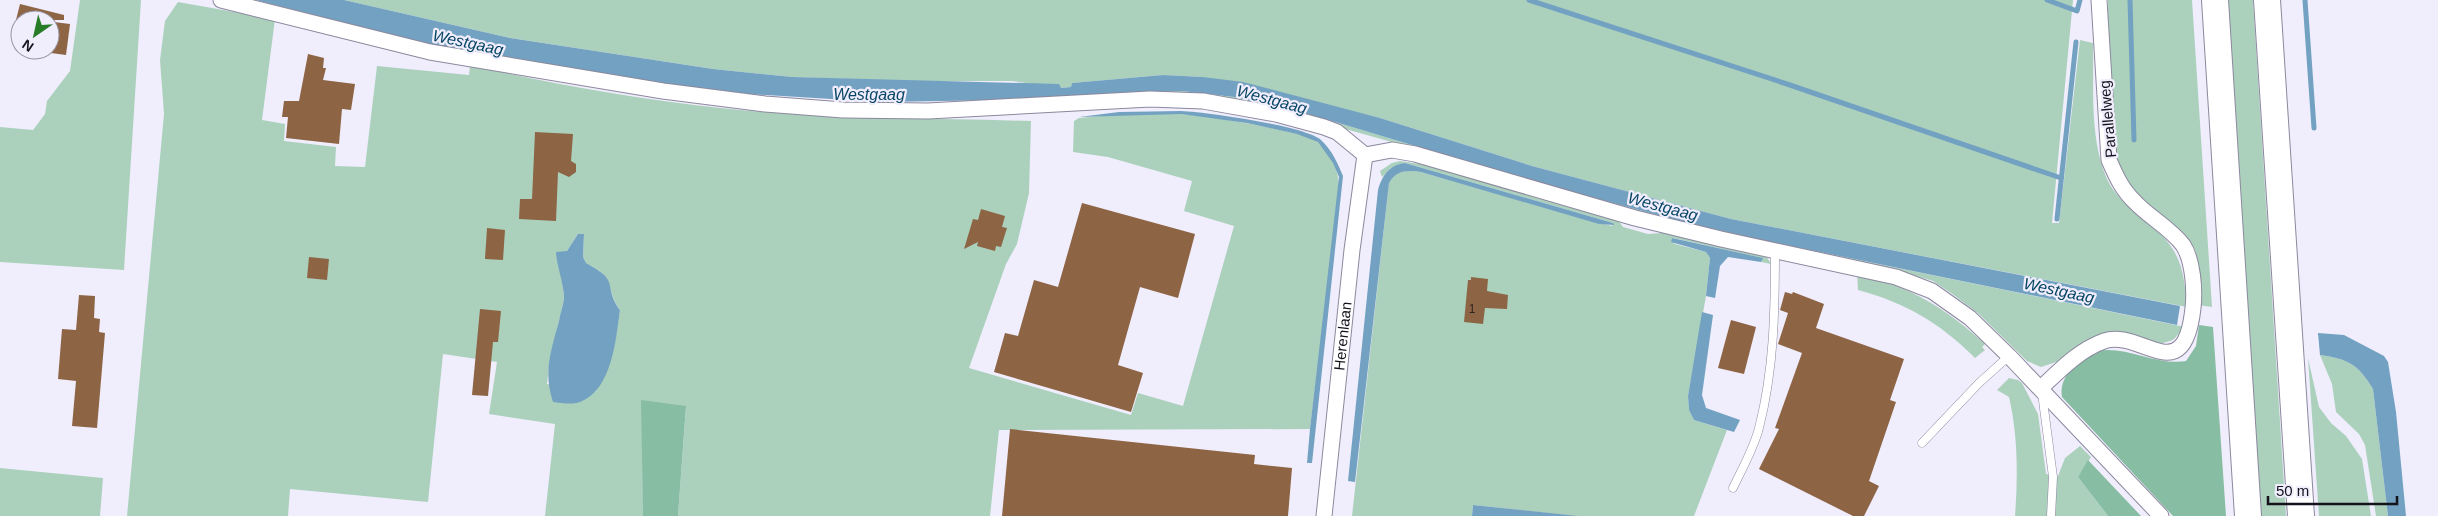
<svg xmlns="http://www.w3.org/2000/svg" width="2438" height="516" viewBox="0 0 2438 516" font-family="Arial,sans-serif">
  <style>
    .green { fill: #abd1bd; fill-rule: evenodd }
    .forest { fill: #87bda2 }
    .water { fill: #72a1c1 }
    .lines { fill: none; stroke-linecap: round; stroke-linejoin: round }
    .stream { stroke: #72a1c1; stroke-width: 5 }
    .building { fill: #8d6444 }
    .service-casing { stroke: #8c889e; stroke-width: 9 }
    .minor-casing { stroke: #8c889e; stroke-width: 17 }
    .motorway-casing { stroke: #8c889e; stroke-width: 28 }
    .service { stroke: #fff; stroke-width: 8 }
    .minor { stroke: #fff; stroke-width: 15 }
    .motorway { stroke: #fff; stroke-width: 26 }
    .labels { text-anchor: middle; stroke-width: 4.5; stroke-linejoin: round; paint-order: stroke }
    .number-label { font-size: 12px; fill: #322624 }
    .street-label { font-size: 15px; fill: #14121a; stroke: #f0edfc }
    .water-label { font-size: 16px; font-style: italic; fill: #084666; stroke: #f0edfc }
  </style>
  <rect width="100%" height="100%" fill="#f0edfc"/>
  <g class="green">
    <path d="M80 0H141L124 270 0 262V127L33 130 45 114 47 101 70 71Z"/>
    <path d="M344 0H2073L2052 223H2059L2080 40 2093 43C2094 87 2089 137 2107 179 2121 209 2155 221 2172 248 2184 266 2185 286 2187 307L1731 219 1532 166 1380 118 1203 77 1163 75 1072 83 1071 87 1061 88 1012 81H907L792 77 713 69 510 38Z"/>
    <path d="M2108 0H2192L2212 307 2198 305C2198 287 2201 264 2194 248 2191 242 2184 236 2179 231 2158 209 2125 190 2116 160 2103 113 2109 49 2108 0Z"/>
    <path d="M2223 0H2253L2286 516H2256Z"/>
    <path d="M178 2 275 19 262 120 285 124 284 141 336 147 335 166 365 167 377 66 469 75 470 65C553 84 637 99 721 108 823 119 928 118 1031 121L1029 193 1017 244 1006 264 969 368 1131 415 1138 393 1183 406 1234 226 1184 211 1192 181 1108 157 1073 152 1074 121 1079 118C1113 115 1148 111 1182 114 1215 117 1248 123 1280 130 1291 133 1311 135 1319 143 1332 155 1340 173 1339 191L1310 429 999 430 990 516H678L686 407 642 401 643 516H545L555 424 489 414 497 362 443 354 428 502 290 489 288 516H127L164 114 160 60 165 21ZM578 234H584L583 257 586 263C618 279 604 287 620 310 616 337 612 369 595 392L547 384 550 358 564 300 563 285 567 251Z"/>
    <path d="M1183 91 1234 97 1332 121 1525 179 1687 223 1771 242 2185 327 2173 340 2160 344 2117 333H2105L2087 340 2059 361 2041 367 2027 361 1979 314 1951 293 1933 281 1900 271 1726 236 1278 110 1070 97 1137 92Z"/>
    <path d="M1400 161 1419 164 1420 162 1615 216 1623 227 1648 234 1674 232 1765 254 1771 264 1761 262 1762 258 1673 238 1671 240 1675 244 1706 252 1710 258 1706 296 1688 396 1689 410 1694 420 1727 430 1694 516H1575L1473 505 1472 516H1352L1389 182C1396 170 1408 170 1421 172L1612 226 1613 223 1405 163 1391 168 1382 177 1380 171 1392 163Z"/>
    <path d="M1857 272C1912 289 1942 305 1985 344L1982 347 1985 350 1975 358C1940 323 1906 303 1858 290Z"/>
    <path d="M2320 355C2348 359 2358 364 2373 389L2388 516H2376L2365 445 2359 434 2336 412 2332 384Z"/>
    <path d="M2308 358 2319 407 2331 423 2346 436 2362 459 2371 516H2319Z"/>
    <path d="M2009 378 2018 380 2022 383 2038 414 2046 474 2058 476 2065 458 2080 446 2091 457 2078 477 2108 516H2015C2018 476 2018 436 2009 397L1997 390Z"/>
    <path d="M0 468 103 478 100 516H0Z"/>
  </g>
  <g class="forest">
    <path d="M2199 325 2213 327 2226 516H2173L2062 397C2060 387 2064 379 2069 371 2101 326 2147 368 2186 361L2196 346Z"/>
    <path d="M641 400 686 406 678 516H643Z"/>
    <path d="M2088 460 2141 516H2108L2078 477Z"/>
  </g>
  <g class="water">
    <path d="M256 0H344L510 38 713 69 792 77 1059 84 1061 88 1071 87 1072 83 1163 75 1203 77 1243 82 1380 118 1532 166 1731 219 2180 306 2177 325 1771 242 1687 223 1525 179 1332 121 1234 97 1183 91 1137 92 1005 100 880 102 715 92 444 49Z"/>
    <path d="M1181 111C1206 112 1305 126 1321 140 1332 150 1338 164 1343 176L1312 463H1307L1310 429 1339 177 1333 163 1318 142 1297 134 1247 123 1181 114 1079 117 1119 112Z"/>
    <path d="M1405 163 1613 223 1614 225 1599 224 1421 172C1408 170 1396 170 1389 183L1355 482 1348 481 1378 190C1382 176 1389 165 1405 163Z"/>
    <path d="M578 234H584L583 257 586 263C622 282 602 285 620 310 616 339 612 390 580 402 572 405 561 403 553 402 543 372 551 351 559 321 560 314 563 306 564 299 564 283 557 268 556 252L567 251Z"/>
    <path d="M1672 238 1763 258 1761 262 1728 257 1720 266 1715 298 1706 296 1710 258 1706 252 1671 242Z"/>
    <path d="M1702 312 1713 315 1702 395 1706 408 1740 420 1734 432 1694 420 1689 410 1688 396Z"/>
    <path d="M2318 333 2344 335 2384 356 2388 362 2396 412 2406 516H2388L2373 389C2358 364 2348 359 2320 355Z"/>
    <path d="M1473 505 1578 516H1472Z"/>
  </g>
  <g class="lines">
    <g class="stream">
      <path d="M1529 0 1787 84 2061 178"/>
      <path d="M2047 0 2077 11 2080 0"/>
      <path d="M2130 0 2134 140"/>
      <path d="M2305 0 2314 128"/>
      <path d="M2057 219 2076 42"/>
    </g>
  </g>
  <g class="building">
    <path d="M20 4 64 15V20H16Z"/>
    <path d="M54 22 70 24 66 55 51 53Z"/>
    <path d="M308 54 324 58 323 68H326L323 80 355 84 351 110 342 109 339 144 286 138 288 117H282L284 101H299Z"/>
    <path d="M535 132 573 134 571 161 576 164V172L569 177 558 172 556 221 519 219 520 199H532Z"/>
    <path d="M1082 203 1195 234 1178 298 1140 287 1118 365 1143 373 1131 412 994 372 1005 333 1018 336 1034 280 1058 287Z"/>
    <path d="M981 209 1005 216 1002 227 1007 228 1001 247 996 246 995 251 977 246 978 242 964 249 973 219 978 220Z"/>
    <path d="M487 228 505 230 503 260 485 259Z"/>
    <path d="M309 257 329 259 327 280 307 278Z"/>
    <path d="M1471 277 1488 279 1487 291 1508 295 1507 309 1485 308 1483 324 1464 322 1468 280H1471Z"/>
    <path d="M1785 292 1792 294 1793 292 1824 304 1816 328 1904 359 1890 400 1896 402 1869 481 1879 486 1864 516H1853L1759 469 1779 429 1775 428 1802 353 1778 344 1788 313 1780 310Z"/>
    <path d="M79 295 95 296 94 318 100 319 99 332 105 333 97 428 72 426 76 381 58 379 62 329 76 330Z"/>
    <path d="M480 309 501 311 498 342H493L488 396 472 395Z"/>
    <path d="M1731 320 1756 327 1744 374 1718 368Z"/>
    <path d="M1010 429 1255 455 1254 464 1292 468 1288 516H1002Z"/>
  </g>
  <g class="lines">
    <g class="service-casing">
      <g id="service">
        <path d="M2042 393 2053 477 2051 516"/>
        <path d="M1922 443 1979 383 2009 356"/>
        <path d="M1733 488C1742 469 1754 448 1759 428 1774 370 1775 311 1775 251"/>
      </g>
    </g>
    <g class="minor-casing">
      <g id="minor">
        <path d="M221 0 430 52 663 91 765 104 843 110 928 111 1150 99 1203 101 1276 114 1324 127 1337 132 1365 155"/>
        <path d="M1365 155 1392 150 1415 154 1635 218 1721 239 1896 277 1932 291 1970 318 2009 356 2161 516"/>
        <path d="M2041 388C2060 370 2079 350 2104 341 2141 328 2184 392 2193 308 2195 290 2193 260 2183 245 2170 228 2149 217 2135 202 2122 190 2116 176 2109 160L2099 0"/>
        <path id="s1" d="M1324 516 1352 250 1365 155"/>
      </g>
    </g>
    <g class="motorway-casing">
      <g id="motorway">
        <path d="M2215 0 2248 516"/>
        <path d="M2267 0 2301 516"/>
      </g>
    </g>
    <use href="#service" class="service"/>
    <use href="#minor" class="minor"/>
    <use href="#motorway" class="motorway"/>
  </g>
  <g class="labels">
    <g class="number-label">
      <text x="1472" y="313">1</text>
    </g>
    <g class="street-label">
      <text transform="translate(2108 119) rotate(-95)" y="5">Parallelweg</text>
      <text dy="5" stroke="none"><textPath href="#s1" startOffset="181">Herenlaan</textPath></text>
    </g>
    <g class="water-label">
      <text transform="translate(468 42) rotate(12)" y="6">Westgaag</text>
      <text x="869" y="100">Westgaag</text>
      <text transform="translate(1272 99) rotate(15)" y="6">Westgaag</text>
      <text transform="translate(1663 206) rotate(15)" y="6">Westgaag</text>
      <text transform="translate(2059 290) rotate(12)" y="6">Westgaag</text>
    </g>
  </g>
  <g transform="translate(35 35) rotate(214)"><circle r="24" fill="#f0edfc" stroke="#9895a2"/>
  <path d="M0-4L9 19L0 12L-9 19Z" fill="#287c28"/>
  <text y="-8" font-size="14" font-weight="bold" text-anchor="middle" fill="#14121a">N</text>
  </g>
  <path d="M2268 496v8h129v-8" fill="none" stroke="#14121a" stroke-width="2.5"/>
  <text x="2276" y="496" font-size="15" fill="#14121a" stroke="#f0edfc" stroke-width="4" paint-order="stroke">50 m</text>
</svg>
